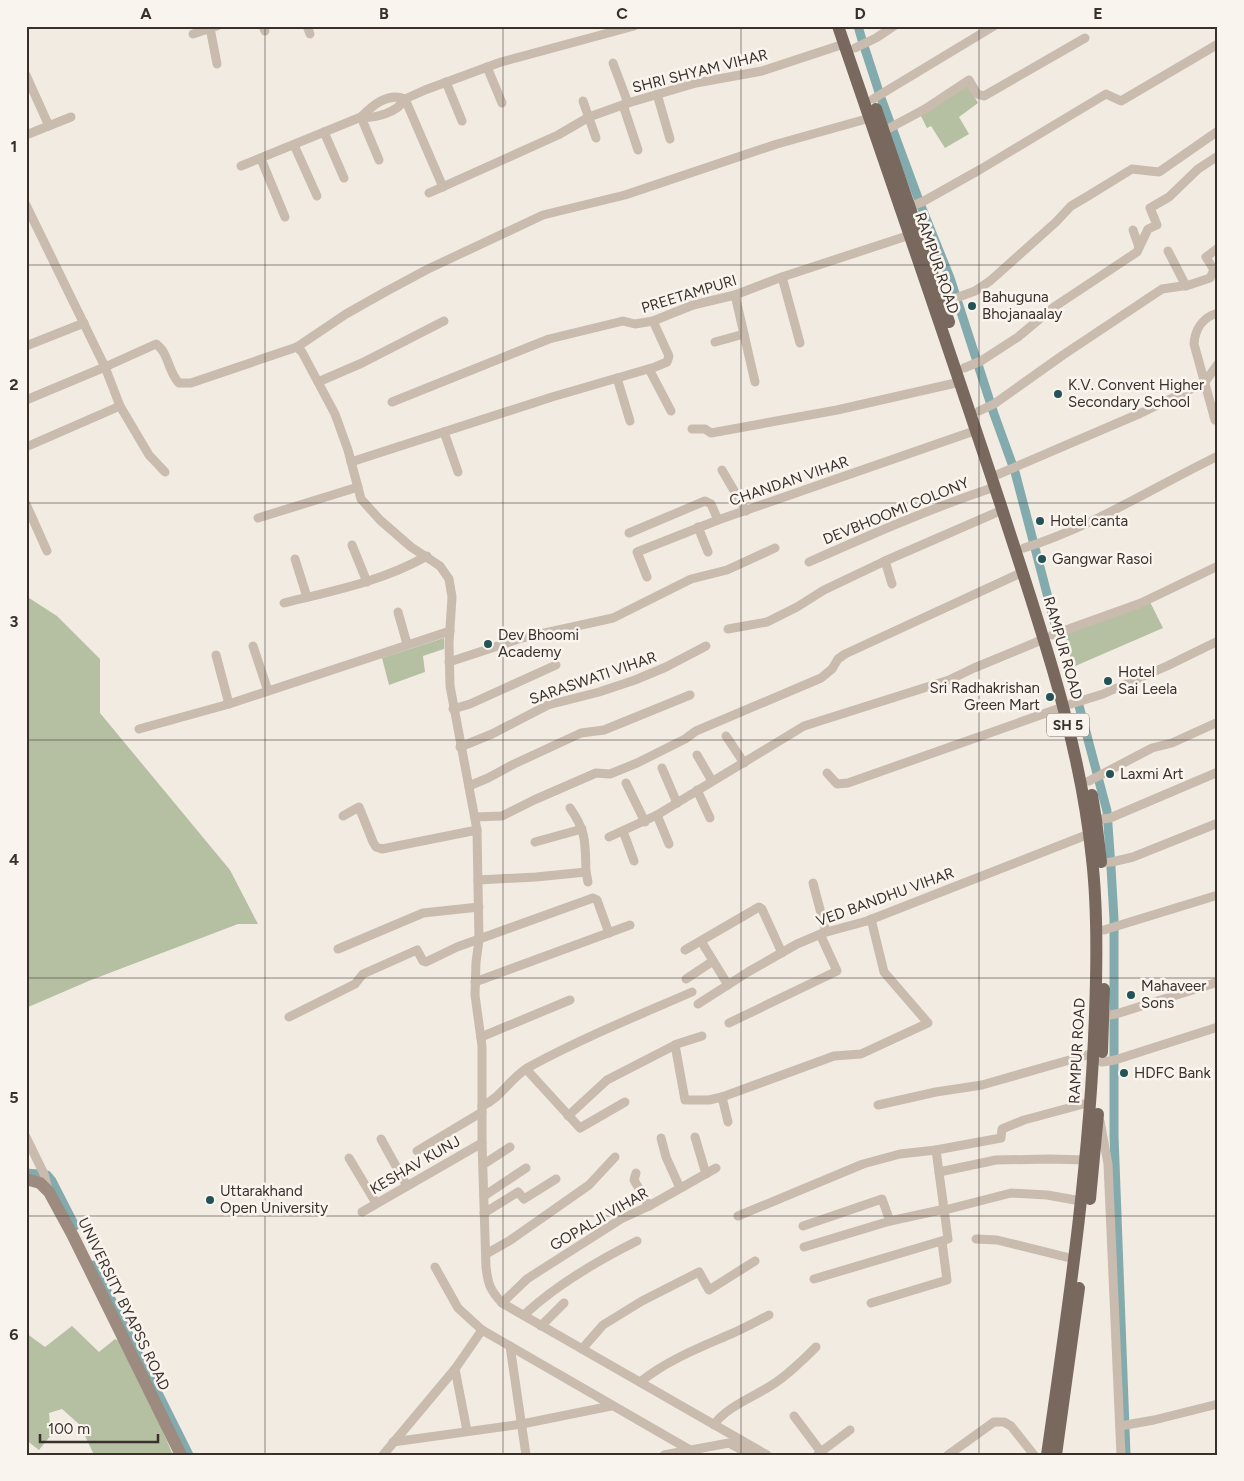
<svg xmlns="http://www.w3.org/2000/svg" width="1244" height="1481" viewBox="0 0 1244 1481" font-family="Figtree,sans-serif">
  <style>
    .green { fill: #b5c0a2 }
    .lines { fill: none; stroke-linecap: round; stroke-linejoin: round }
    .canal { stroke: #83aaad; stroke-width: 9 }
    .street { stroke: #c9bbae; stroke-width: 9 }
    .secondary { stroke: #9d8b7f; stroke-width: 12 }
    .primary { stroke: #79685e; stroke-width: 12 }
    .grid { fill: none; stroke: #39302c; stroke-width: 1; stroke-opacity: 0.55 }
    .poi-dot { fill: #245357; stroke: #f9f4ee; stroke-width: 2 }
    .labels { text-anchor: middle; stroke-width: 5; stroke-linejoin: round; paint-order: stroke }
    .shield { fill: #f9f4ee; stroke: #736b66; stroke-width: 1 }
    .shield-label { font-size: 14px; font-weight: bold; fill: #39302c }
    .street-label { font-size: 15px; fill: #39302c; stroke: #f9f4ee }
    .poi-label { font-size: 15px; fill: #39302c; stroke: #f9f4ee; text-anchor: start }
    .neatline { fill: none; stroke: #39302c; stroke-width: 2 }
    .grid-label { font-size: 16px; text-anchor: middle; font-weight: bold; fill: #39302c }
  </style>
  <rect width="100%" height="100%" fill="#f2ebe2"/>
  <g class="green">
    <path d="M967 84 978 103 959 117 969 134 945 148 931 126 927 128 920 114Z"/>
    <path d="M26 596 57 616 100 659V713L230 870 258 924H238L91 980 26 1008Z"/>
    <path d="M1150 602 1163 628 1073 667 1064 634Z"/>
    <path d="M444 638V649L423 656 425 672 389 685 382 658Z"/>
    <path d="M72 1326 99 1352 115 1339 125 1344 173 1455H94L80 1425 62 1409 49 1413 51 1435 39 1450 26 1440V1333L45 1347Z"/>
  </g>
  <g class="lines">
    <g class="canal">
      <path d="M858 26 862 40"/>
      <path d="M865 49 879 92"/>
      <path d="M881 98 921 206 950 278 994 414 1015 472 1056 628"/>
      <path d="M1074 687 1107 811 1111 867 1114 919V1136L1126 1455"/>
      <path d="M26 1173 38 1174"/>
      <path d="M47 1175 52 1181 75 1226"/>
      <path d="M94 1265 189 1455"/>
    </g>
    <g class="street">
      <path d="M263 26 265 31"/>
      <path d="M307 26 310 34"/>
      <path d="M210 28 217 64"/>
      <path d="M193 34 217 26"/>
      <path d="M855 48 876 38 894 26"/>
      <path d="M613 63 628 103"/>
      <path d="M487 67 502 103"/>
      <path d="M26 75 49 126"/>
      <path d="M446 82 462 121"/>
      <path d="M657 94 670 139"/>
      <path d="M873 99 994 26"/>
      <path d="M583 101 596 138"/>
      <path d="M623 105 638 150"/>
      <path d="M884 131 925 109 969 80 977 94 984 96 1085 38"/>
      <path d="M324 132 344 178"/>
      <path d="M26 135 71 117"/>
      <path d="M294 145 317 196"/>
      <path d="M261 159 285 217"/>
      <path d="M379 160 361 117C372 106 387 92 405 99L443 187"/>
      <path d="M241 166 361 117C375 119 398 112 405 99L425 90 501 62 634 26"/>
      <path d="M429 193 558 135 589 117 628 103 696 83 762 71 844 44"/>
      <path d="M26 205 105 367 156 344C169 353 168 372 179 383H191L297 347 346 314 385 292 428 269 543 215 625 195 777 144 870 118"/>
      <path d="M910 207 924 201 981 169 1106 94 1121 101 1218 44"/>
      <path d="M1133 230 1139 247"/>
      <path d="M1168 251 1186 286"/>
      <path d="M782 277 800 343"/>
      <path d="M735 295 755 382"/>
      <path d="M942 303 975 291 990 281 1056 222 1071 206 1088 196 1132 169 1159 172 1218 131"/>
      <path d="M1218 313C1203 317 1195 329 1194 344L1215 420 1218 419"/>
      <path d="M715 342 744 334"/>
      <path d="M26 346 84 323"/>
      <path d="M297 347 302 352 335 414 348 450 361 499 380 520 411 547 440 566 449 579 452 597 449 643 450 686 477 830 479 940 476 962 475 995 482 1046V1143L486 1267C488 1284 490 1290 502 1303L767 1455"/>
      <path d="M964 368 981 361 1018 337 1054 307 1137 252 1148 229 1157 225 1150 208 1169 197 1198 169 1218 156"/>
      <path d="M649 369 671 411"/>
      <path d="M617 378 630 421"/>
      <path d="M318 382 362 363 444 321"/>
      <path d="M26 400 105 367 120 406 149 455 165 472"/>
      <path d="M392 402 549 339 623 321 635 324 653 321 693 305 735 295 782 277 910 235"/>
      <path d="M979 411 994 404 1063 355 1162 289 1189 285 1210 278 1214 270 1206 257 1218 248"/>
      <path d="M692 429H705L711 433 837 410 960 382"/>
      <path d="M444 432 458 472"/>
      <path d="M26 447 120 406"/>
      <path d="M351 462 552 397 655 367 667 362 669 356 653 321"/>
      <path d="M722 470 746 511"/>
      <path d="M999 474 1141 413 1204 383 1218 364"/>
      <path d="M26 504 47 551"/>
      <path d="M258 518 358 487"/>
      <path d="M698 527 708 552"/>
      <path d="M629 533 705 501 711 504 718 520"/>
      <path d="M352 545 367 582"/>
      <path d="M1024 548C1092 527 1154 487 1218 456"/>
      <path d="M295 559 307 597"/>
      <path d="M885 561 892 584"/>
      <path d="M809 562C870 535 931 508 995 487"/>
      <path d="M647 577 637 552 718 520 977 430"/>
      <path d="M284 603C333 591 383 581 427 556"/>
      <path d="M398 612 407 644"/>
      <path d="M728 629 767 622 797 607 824 590 885 561 1002 510"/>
      <path d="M1052 635 1141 603 1218 566"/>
      <path d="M253 646 268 691"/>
      <path d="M216 655 229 704"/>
      <path d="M449 662 522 638 613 618 691 579 727 570 775 548"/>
      <path d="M1071 704 1103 694 1167 666 1218 641"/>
      <path d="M453 709 470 704 556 665"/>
      <path d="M139 729 229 704 450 631"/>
      <path d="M726 736 744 763"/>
      <path d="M460 747 492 734 548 705 599 692 635 680 666 667 706 646"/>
      <path d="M697 755 712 781"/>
      <path d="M662 768 677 803"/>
      <path d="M827 773 837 784 848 783 1063 707"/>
      <path d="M1089 781 1152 748 1172 743 1218 722"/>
      <path d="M626 783 645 822"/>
      <path d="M469 786 488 778 514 764 581 733 604 730 690 695"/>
      <path d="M697 790 710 818"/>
      <path d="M657 815 669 844"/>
      <path d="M343 816 359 807 373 842 376 847 382 849 477 830"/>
      <path d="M475 817 502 816 534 800 596 773 610 774 637 763 685 739 696 731 821 678 832 669 838 659 845 654 1023 572"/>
      <path d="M1096 820 1110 818 1218 772"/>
      <path d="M623 831 634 861"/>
      <path d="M609 837 657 815 804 726 949 680 974 668 1044 639"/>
      <path d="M535 842 582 829"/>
      <path d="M1101 863 1112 862 1133 857 1218 823"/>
      <path d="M586 872 588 882"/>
      <path d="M478 880 536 877 586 872C585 843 587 832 570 808"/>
      <path d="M813 883 826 932"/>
      <path d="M1104 930 1218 895"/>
      <path d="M701 941 728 985"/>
      <path d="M338 949 423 913 479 907"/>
      <path d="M685 950 759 907 762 909 782 953"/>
      <path d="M686 979 713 961"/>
      <path d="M475 982 630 925"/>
      <path d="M698 1004 748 972 797 944 823 933 867 921 1089 834"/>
      <path d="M1104 1016 1116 1014 1218 982"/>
      <path d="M289 1017 355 984 363 974 417 950 423 961 426 962 457 947 593 898 597 900 609 933"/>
      <path d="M729 1023 837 971 820 934"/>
      <path d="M481 1037 570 1000"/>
      <path d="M675 1045 685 1100H709L722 1097 834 1056 861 1054 928 1023 884 972 871 919"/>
      <path d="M1102 1062 1115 1060 1218 1027"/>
      <path d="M526 1069 580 1128 625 1102"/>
      <path d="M722 1097 728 1122"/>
      <path d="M878 1105 936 1092 982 1085 1094 1053"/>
      <path d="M482 1106C501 1098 511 1077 529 1067 582 1038 637 1016 692 992"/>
      <path d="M568 1116 607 1080 677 1044 702 1036"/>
      <path d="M1100 1121 1108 1164 1121 1455"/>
      <path d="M26 1137 44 1174 48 1189"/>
      <path d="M695 1137 706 1174"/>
      <path d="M661 1138 666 1157 680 1188"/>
      <path d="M381 1139 407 1186"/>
      <path d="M417 1151 482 1112"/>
      <path d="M349 1158 376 1203"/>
      <path d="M484 1164 510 1147"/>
      <path d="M939 1172 996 1160 1050 1159 1085 1160"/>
      <path d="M636 1173 634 1180 649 1206"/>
      <path d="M484 1196 526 1168"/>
      <path d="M945 1210 1011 1193 1047 1195 1081 1201"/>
      <path d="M362 1212 482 1143"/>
      <path d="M484 1213 518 1192 524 1199 556 1179"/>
      <path d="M738 1216 863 1164 900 1154 936 1150"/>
      <path d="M803 1226 882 1199 890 1221"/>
      <path d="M976 1239 997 1240 1074 1259"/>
      <path d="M804 1247 890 1221 945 1209"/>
      <path d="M486 1254 509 1241 589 1185 615 1157"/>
      <path d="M435 1267 458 1308 482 1330 690 1450"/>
      <path d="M814 1279 948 1239 936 1150 1001 1138 1002 1129 1024 1120 1091 1102"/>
      <path d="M502 1303 527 1279 544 1268 621 1219 649 1206 716 1168"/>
      <path d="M871 1303 947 1280 942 1242"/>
      <path d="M524 1315C557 1284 597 1261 637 1241"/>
      <path d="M541 1326 564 1303"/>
      <path d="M510 1346 526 1455"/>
      <path d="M582 1349 603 1325 642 1301 699 1272 709 1290 755 1261"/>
      <path d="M455 1369 467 1431"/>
      <path d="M640 1382C666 1361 696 1349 726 1336 741 1330 755 1322 769 1315"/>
      <path d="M794 1416 821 1452"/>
      <path d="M714 1425C725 1407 758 1395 775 1383 790 1373 803 1360 816 1347"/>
      <path d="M1120 1426 1154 1420 1218 1404"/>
      <path d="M393 1442 522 1424 611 1406"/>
      <path d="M818 1454 850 1430"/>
      <path d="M383 1455 455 1369 482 1330"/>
      <path d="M664 1455 729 1443 751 1455"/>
      <path d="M948 1455 994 1422H1004L1011 1426 1034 1455"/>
    </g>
    <path class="secondary" d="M26 1179 40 1183 49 1192 73 1236 181 1455"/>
    <g class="primary">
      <path d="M838 26C893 187 949 348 1002 509 1039 624 1080 739 1092 859 1098 911 1097 963 1095 1014 1090 1162 1068 1309 1047 1455"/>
      <path d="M876 109 949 322"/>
      <path d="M1092 795 1096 820 1101 862"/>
      <path d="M1102 1052 1104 989"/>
      <path d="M1090 1199 1098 1114"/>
      <path d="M1056 1455 1079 1288"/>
    </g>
  </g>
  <path class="grid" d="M265 26V1455M503 26V1455M741 26V1455M979 26V1455M26 265H1218M26 503H1218M26 740H1218M26 978H1218M26 1216H1218"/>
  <g class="poi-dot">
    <circle cx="972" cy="306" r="5"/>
    <circle cx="1058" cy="394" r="5"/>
    <circle cx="1040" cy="521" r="5"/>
    <circle cx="1042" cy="559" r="5"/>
    <circle cx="488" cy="644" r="5"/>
    <circle cx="1108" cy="681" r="5"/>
    <circle cx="1050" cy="697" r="5"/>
    <circle cx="1110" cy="774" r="5"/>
    <circle cx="1131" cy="995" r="5"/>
    <circle cx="1124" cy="1073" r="5"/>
    <circle cx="210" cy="1200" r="5"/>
  </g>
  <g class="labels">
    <rect class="shield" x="1047" y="713.5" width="42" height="23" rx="4"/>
    <g class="shield-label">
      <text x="1068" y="730">SH 5</text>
    </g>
    <g class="street-label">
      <text transform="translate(700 71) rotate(-14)" y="5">SHRI SHYAM VIHAR</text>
      <text transform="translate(937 263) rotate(71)" y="5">RAMPUR ROAD</text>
      <text transform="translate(689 294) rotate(-17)" y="5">PREETAMPURI</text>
      <text transform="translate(789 481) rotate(-19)" y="5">CHANDAN VIHAR</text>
      <text transform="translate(896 511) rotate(-22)" y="5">DEVBHOOMI COLONY</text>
      <text transform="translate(1063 648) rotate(74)" y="5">RAMPUR ROAD</text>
      <text transform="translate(593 678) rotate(-19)" y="5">SARASWATI VIHAR</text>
      <text transform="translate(885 897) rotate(-20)" y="5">VED BANDHU VIHAR</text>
      <text transform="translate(1077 1051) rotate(-87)" y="5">RAMPUR ROAD</text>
      <text transform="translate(415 1165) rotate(-30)" y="5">KESHAV KUNJ</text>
      <text transform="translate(599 1219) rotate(-30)" y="5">GOPALJI VIHAR</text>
      <text transform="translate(124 1304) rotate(64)" y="5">UNIVERSITY BYAPSS ROAD</text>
    </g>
    <g class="poi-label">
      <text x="982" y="302">Bahuguna<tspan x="982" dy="17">Bhojanaalay</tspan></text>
      <text x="1068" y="390">K.V. Convent Higher<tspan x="1068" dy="17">Secondary School</tspan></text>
      <text x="1050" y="526">Hotel canta</text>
      <text x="1052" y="564">Gangwar Rasoi</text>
      <text x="498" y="640">Dev Bhoomi<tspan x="498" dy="17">Academy</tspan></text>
      <text x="1118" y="677">Hotel<tspan x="1118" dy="17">Sai Leela</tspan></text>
      <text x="1040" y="693" text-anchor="end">Sri Radhakrishan<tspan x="1040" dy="17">Green Mart</tspan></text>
      <text x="1120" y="779">Laxmi Art</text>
      <text x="1141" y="991">Mahaveer<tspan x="1141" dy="17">Sons</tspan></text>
      <text x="1134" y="1078">HDFC Bank</text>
      <text x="220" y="1196">Uttarakhand<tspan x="220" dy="17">Open University</tspan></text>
    </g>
  </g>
  <rect width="1244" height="1481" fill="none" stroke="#f9f4ee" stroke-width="55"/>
  <path d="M40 1434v8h118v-8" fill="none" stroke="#39302c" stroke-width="2.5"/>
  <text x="48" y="1434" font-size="15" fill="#39302c" stroke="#f9f4ee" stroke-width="4" paint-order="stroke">100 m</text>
  <rect x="28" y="28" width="1188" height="1426" class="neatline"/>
  <g class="grid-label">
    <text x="146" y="19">A</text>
    <text x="384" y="19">B</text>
    <text x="622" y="19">C</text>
    <text x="860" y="19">D</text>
    <text x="1098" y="19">E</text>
    <text x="14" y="152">1</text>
    <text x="14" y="390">2</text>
    <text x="14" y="627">3</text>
    <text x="14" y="865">4</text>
    <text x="14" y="1103">5</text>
    <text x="14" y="1340">6</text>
  </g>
</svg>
